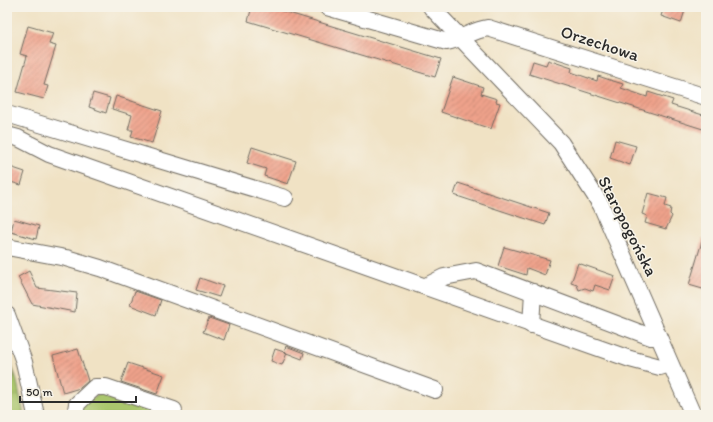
<svg xmlns="http://www.w3.org/2000/svg" width="713" height="422" viewBox="0 0 713 422" font-family="Itim,sans-serif">
  <style>
    .grass { fill: url(#grass-tufts); stroke: #6a784c }
    .green { fill: #aac66d; stroke: #6a784c }
    .building { fill: url(#building-hatch) }
    .lines { fill: none; stroke-linecap: round; stroke-linejoin: round }
    .minor-casing { stroke: #706b61; stroke-width: 18 }
    .minor { stroke: #fff; stroke-width: 16 }
    .labels { text-anchor: middle; stroke-width: 3; stroke-linejoin: round; paint-order: stroke }
    .street-label { font-size: 17px; fill: #2b2b2b; stroke: #f7f3e8 }
  </style>
  <defs>
    <pattern id="grass-tufts" width="24" height="20" patternUnits="userSpaceOnUse"><rect width="24" height="20" fill="#aac66d"/><path d="M3 7l-1-3M5 7V3M7 7l1-3M15 17l-1-3M17 17v-4M19 17l1-3" fill="none" stroke="#92aa5f"/></pattern>
    <pattern id="building-hatch" width="6" height="6" patternUnits="userSpaceOnUse"><rect width="6" height="6" fill="#efa28b"/><path d="M-1 1l2-2M0 6l6-6M5 7l2-2" fill="none" stroke="#c28472"/></pattern>
  </defs>
  <rect width="100%" height="100%" fill="#f7f3e8"/>
  <filter id="ink" filterUnits="userSpaceOnUse"><feTurbulence type="fractalNoise" baseFrequency=".025" numOctaves="2"/><feDisplacementMap in="SourceGraphic" scale="8" xChannelSelector="R" yChannelSelector="G"/><feConvolveMatrix kernelMatrix="1 2 1 2 8 2 1 2 1" color-interpolation-filters="sRGB"/></filter>
  <filter id="wash" filterUnits="userSpaceOnUse"><feTurbulence type="fractalNoise" baseFrequency=".012" numOctaves="4" result="noise"/><feDisplacementMap in="SourceGraphic" scale="16" xChannelSelector="R" yChannelSelector="G"/><feGaussianBlur stdDeviation="0.9" result="paint"/><feColorMatrix in="noise" values="0 0 0 0 0 0 0 0 0 0 0 0 0 0 0 0 0 1.4 0 .05"/><feComposite in="paint" operator="in"/></filter>
  <g filter="url(#wash)">
    <rect width="100%" height="100%" fill="#f0e2c4"/>
    <path class="grass" d="M7 354 16 377 24 415H7L14 374Z"/>
    <path class="green" d="M102 393 166 415H63Z"/>
    <g id="blocks">
      <g class="building">
        <path d="M252 7H269L441 59 435 77 248 21Z"/>
        <path d="M664 7H686L681 23 661 16Z"/>
        <path d="M28 26 53 33 49 44 56 46 44 85 48 86 44 99 17 92 27 56 20 54Z"/>
        <path d="M548 60 572 68 571 72 597 81 598 76 610 80 623 84 621 88 647 97 648 92 673 100 671 105 706 116V130L529 74 533 61 546 65Z"/>
        <path d="M453 77 483 87 481 94 497 99 496 102 500 103 491 129 441 112Z"/>
        <path d="M93 93 110 98 106 113 89 107Z"/>
        <path d="M116 96 162 111 152 143 131 137 133 130H128L132 115 112 109Z"/>
        <path d="M615 140 636 146 630 165 610 158Z"/>
        <path d="M252 147 296 161 288 184 264 176 266 169 247 163Z"/>
        <path d="M10 167 25 172 21 185 7 181Z"/>
        <path d="M458 183 549 213 545 225 454 195Z"/>
        <path d="M648 193 667 198 665 206 671 208 670 214 672 216 666 229 645 223 647 216 642 214Z"/>
        <path d="M14 219 39 226 36 239 11 232Z"/>
        <path d="M703 238H706V290L689 285Z"/>
        <path d="M504 247 550 260 545 275 527 268 526 275 498 266Z"/>
        <path d="M578 263 615 276 610 290 595 285 593 291 585 288 579 290 577 285 571 283Z"/>
        <path d="M29 271 37 288 77 293 75 312 32 304 18 277Z"/>
        <path d="M200 278 223 286 219 297 196 290Z"/>
        <path d="M135 291 161 300 156 315 130 305Z"/>
        <path d="M209 318 229 325 224 340 203 332Z"/>
        <path d="M286 346 304 353 302 359 284 352Z"/>
        <path d="M78 349 88 381 80 388 63 393 53 356Z"/>
        <path d="M275 349 287 353 282 365 271 361Z"/>
        <path d="M128 363 164 375 157 394 121 382Z"/>
      </g>
    </g>
  </g>
  <g filter="url(#ink)">
    <use href="#blocks" fill-opacity="0" stroke="#706b61" stroke-width="1"/>
    <g class="lines">
      <g class="minor-casing">
        <g id="minor">
          <path d="M327 7 447 42C462 39 473 30 488 28L706 97"/>
          <path d="M431 7 561 143 601 205 693 415"/>
          <path d="M7 114 285 198"/>
          <path d="M7 135 18 138 49 154 630 359 660 367 670 364"/>
          <path d="M7 247 66 258 100 268 435 390"/>
          <path d="M426 286 444 277 476 271 651 337H658"/>
          <path d="M7 315 24 362 36 415"/>
          <path d="M531 325 533 292"/>
          <path d="M75 415 77 404 95 387H106L174 410"/>
        </g>
      </g>
      <use href="#minor" class="minor"/>
    </g>
  </g>
  <g class="labels">
    <g class="street-label">
      <text transform="translate(600 43) rotate(18)" y="6">Orzechowa</text>
      <text transform="translate(628 226) rotate(63)" y="6">Staropogońska</text>
    </g>
  </g>
  <rect width="713" height="422" fill="none" stroke="#f7f3e8" stroke-width="24"/>
  <path d="M20 396v6h116v-6" fill="none" stroke="#2b2b2b" stroke-width="2"/>
  <text x="26" y="396" font-size="12" fill="#2b2b2b" stroke="#f7f3e8" stroke-width="3" paint-order="stroke">50 m</text>
</svg>
